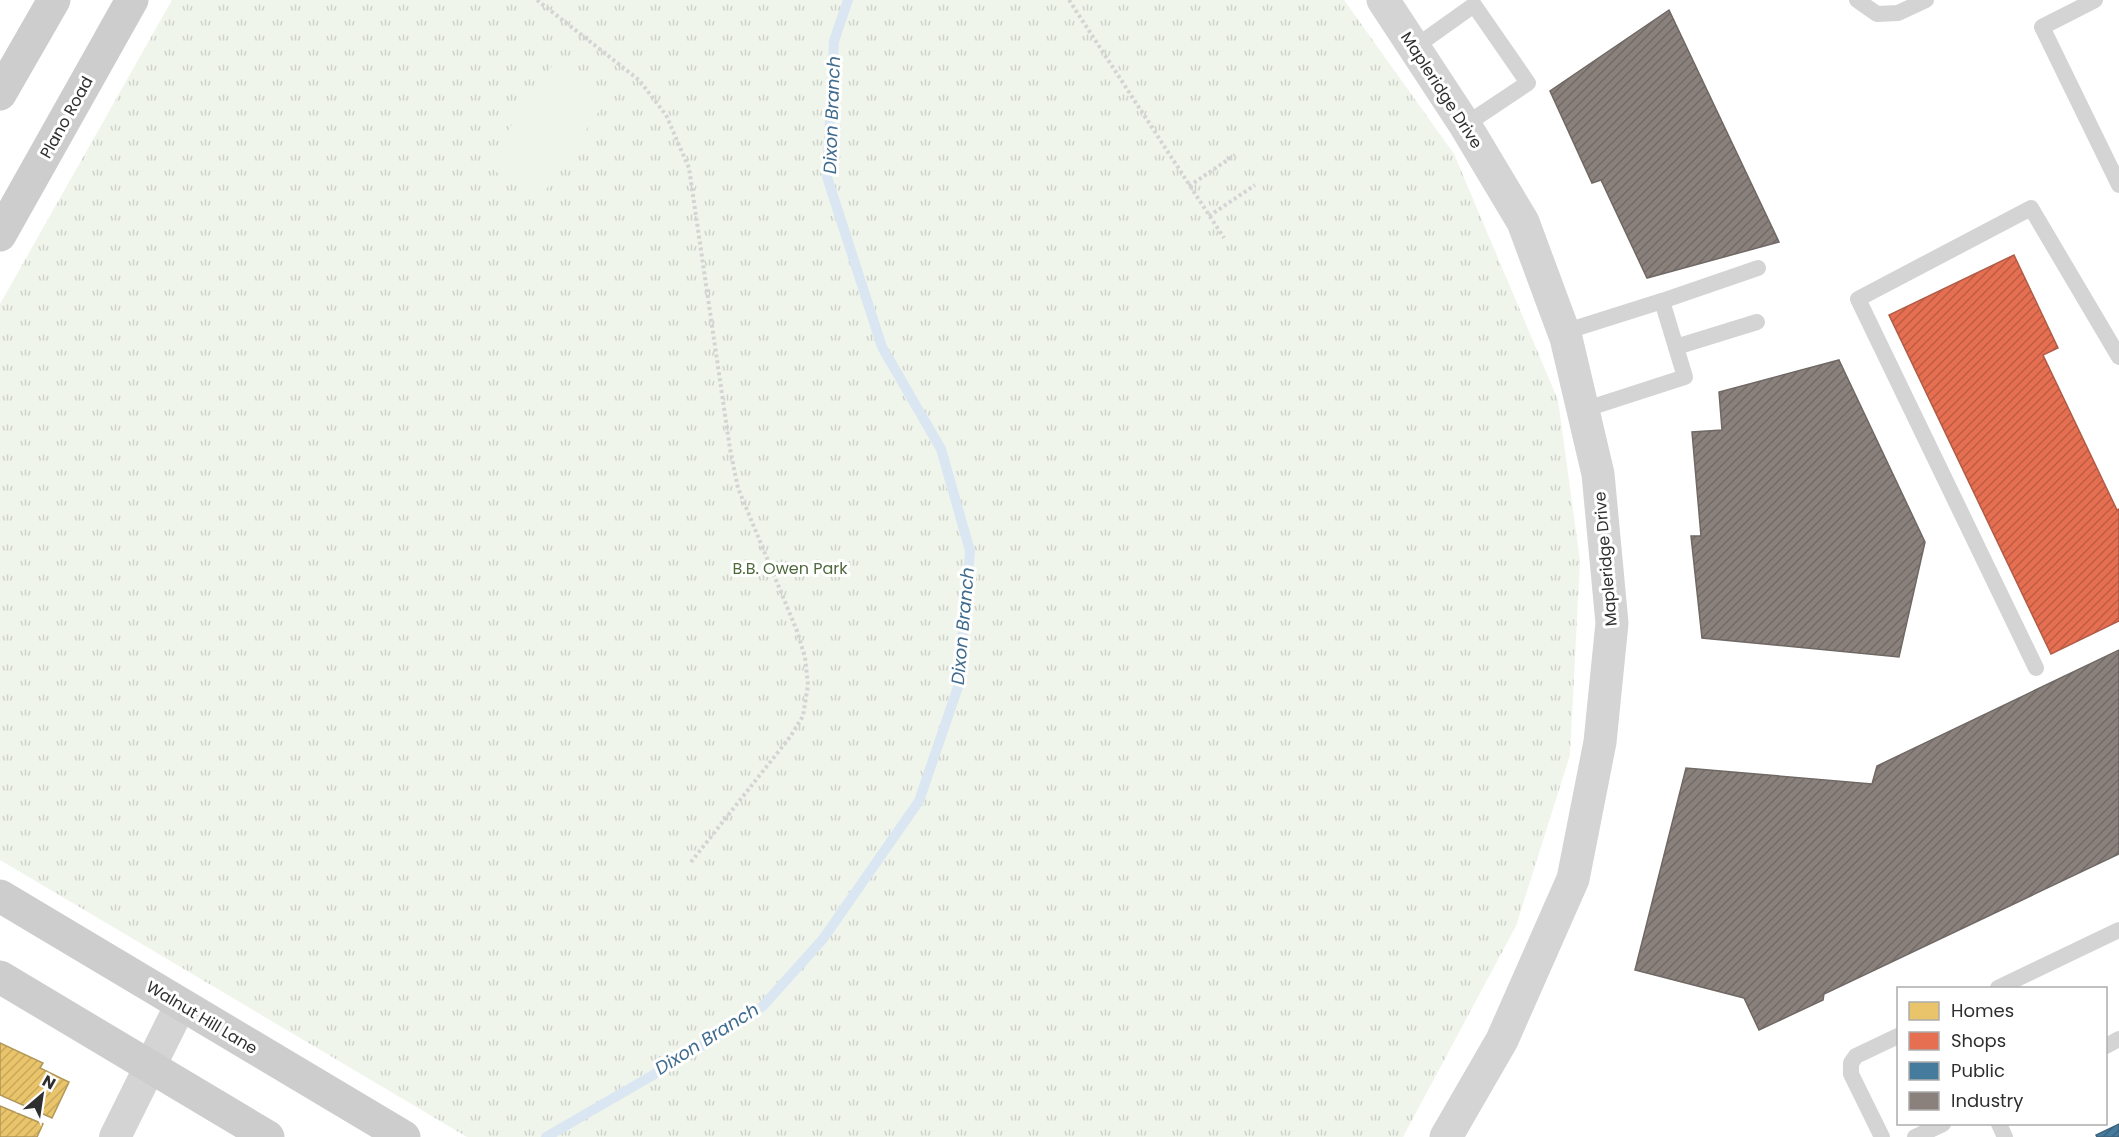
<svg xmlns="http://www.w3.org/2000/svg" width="2119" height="1137" viewBox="0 0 2119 1137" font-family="Poppins,sans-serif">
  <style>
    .park { fill: url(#park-tufts) }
    .pitch { fill: #f0f5ec }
    .homes { fill: url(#homes-hatch); stroke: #b19758; stroke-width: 1.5 }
    .shops { fill: url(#shops-hatch); stroke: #b05c47; stroke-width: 1.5 }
    .public { fill: url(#public-hatch); stroke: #3e647c; stroke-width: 1.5 }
    .industry { fill: url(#industry-hatch); stroke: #6f6865; stroke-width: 1.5 }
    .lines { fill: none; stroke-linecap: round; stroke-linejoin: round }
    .stream { stroke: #dae6f1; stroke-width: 10 }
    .path { stroke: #d4d4d4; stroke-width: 4; stroke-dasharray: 3 3; stroke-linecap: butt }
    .service { stroke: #d4d4d4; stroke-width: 16 }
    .minor { stroke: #d4d4d4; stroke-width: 32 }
    .tertiary { stroke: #d4d4d4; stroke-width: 33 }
    .secondary { stroke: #cdcdcd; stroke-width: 33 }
    .labels { text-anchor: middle; stroke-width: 6; stroke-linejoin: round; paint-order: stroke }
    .street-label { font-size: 16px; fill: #2f2f2f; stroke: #fff }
    .park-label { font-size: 16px; fill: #4f693d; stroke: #fff }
    .water-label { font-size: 18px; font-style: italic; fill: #3f6b8f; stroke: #fff }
  </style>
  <defs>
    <pattern id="park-tufts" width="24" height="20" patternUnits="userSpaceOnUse" patternTransform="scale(1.5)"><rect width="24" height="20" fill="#f0f5ec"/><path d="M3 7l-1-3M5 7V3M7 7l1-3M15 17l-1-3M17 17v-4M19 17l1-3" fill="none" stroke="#ced2cb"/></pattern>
    <pattern id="homes-hatch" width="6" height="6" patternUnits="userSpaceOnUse" patternTransform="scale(1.5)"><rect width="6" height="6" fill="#e9c46a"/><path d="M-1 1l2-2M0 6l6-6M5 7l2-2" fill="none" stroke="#c8a95c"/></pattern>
    <pattern id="shops-hatch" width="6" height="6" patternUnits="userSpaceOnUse" patternTransform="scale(1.5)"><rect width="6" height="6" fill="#e76f51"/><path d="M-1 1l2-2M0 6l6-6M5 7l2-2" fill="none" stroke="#bc5c44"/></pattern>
    <pattern id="public-hatch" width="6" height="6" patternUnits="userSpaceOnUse" patternTransform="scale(1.5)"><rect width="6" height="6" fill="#457b9d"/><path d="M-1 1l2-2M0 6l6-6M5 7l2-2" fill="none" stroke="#3a6580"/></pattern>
    <pattern id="industry-hatch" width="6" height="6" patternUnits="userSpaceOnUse" patternTransform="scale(1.5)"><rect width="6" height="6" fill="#8a817c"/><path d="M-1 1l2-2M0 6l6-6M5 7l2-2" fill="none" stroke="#716a66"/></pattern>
  </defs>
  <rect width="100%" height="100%" fill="#fff"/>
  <path class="park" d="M172 0H1344L1454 154 1558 400 1580 561 1570 755 1516 926 1403 1137H467L0 860V304Z"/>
  <path class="pitch" d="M552 66 605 102 539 200 485 164Z"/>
  <g class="homes">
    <path d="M0 1043 43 1063 40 1068 69 1082 52 1118 0 1095Z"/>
    <path d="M0 1106 43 1124 37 1137H0Z"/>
  </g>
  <path class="shops" d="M2014 255 2058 348 2043 355 2117 510 2119 509V621L2051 654 1889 315Z"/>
  <path class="public" d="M2119 1124V1137H2097L2096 1135Z"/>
  <g class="industry">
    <path d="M1669 10 1779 242 1647 278 1601 180 1592 183 1550 91Z"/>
    <path d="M1839 360 1925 542 1899 657 1702 638 1691 536H1701L1692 432 1722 430 1719 392Z"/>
    <path d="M2119 650V854L1824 994 1823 1000 1759 1030 1744 998 1635 970 1686 768 1872 784 1877 766Z"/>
  </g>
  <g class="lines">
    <path class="stream" d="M546 1137 679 1060 763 1006 823 939 919 801 958 687 970 551 941 449 882 347 827 177 834 41 848 0"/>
    <g class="path">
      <path d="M537 0 639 80 666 115 689 168 730 449 738 488 797 631 805 657 808 685 803 716 790 737 691 862"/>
      <path d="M1069 0 1224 238"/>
      <path d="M1189 186 1235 155"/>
      <path d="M1209 216 1255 185"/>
    </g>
    <g class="service">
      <path d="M1857 0 1877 14 1898 13 1926 0"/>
      <path d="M2095 0 2042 27 2119 185"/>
      <path d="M1415 47 1474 5 1528 83 1465 125"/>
      <path d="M1662 301 1758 268"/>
      <path d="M1564 332 1662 301 1685 377 1583 410"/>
      <path d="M1676 347 1757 322"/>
      <path d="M2036 668 1858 299 2031 208 2119 357"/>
      <path d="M1998 988 2119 930"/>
      <path d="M2106 1046 2119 1039"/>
      <path d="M1999 1124 2005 1137"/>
      <path d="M1882 1137 1851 1074V1063L1856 1056 1898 1036"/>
      <path d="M1915 1137 1943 1124"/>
    </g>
    <path class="minor" d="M115 1137 181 1004"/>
    <path class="tertiary" d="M1383 0 1465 125 1523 222 1566 338 1598 474 1612 623 1600 742 1573 879 1502 1040 1446 1137"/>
    <g class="secondary">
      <path d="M0 94 54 0"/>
      <path d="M0 235 132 0"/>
      <path d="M0 896 404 1137"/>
      <path d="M0 977 268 1137"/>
    </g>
  </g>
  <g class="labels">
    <g class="street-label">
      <text transform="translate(1442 90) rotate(57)" y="6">Mapleridge Drive</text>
      <text transform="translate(66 117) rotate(-61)" y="6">Plano Road</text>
      <text transform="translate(1605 559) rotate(-95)" y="6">Mapleridge Drive</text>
      <text transform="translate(202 1017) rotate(31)" y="6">Walnut Hill Lane</text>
    </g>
    <g class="park-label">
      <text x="790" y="574">B.B. Owen Park</text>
    </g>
    <g class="water-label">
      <text transform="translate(832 115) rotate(-88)" y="6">Dixon Branch</text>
      <text transform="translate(963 626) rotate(-85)" y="6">Dixon Branch</text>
      <text transform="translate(707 1039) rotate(-32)" y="6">Dixon Branch</text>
    </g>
  </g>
  <rect x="1897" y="987" width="210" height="138" fill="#ffffff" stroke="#acacac" stroke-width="1.5"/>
  <rect x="1909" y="1002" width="30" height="18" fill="#e9c46a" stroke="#acacac" stroke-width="1.5"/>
  <text x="1951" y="1017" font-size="18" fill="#2f2f2f">Homes</text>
  <rect x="1909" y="1032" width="30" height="18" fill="#e76f51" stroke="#acacac" stroke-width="1.5"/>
  <text x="1951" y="1047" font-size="18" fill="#2f2f2f">Shops</text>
  <rect x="1909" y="1062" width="30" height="18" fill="#457b9d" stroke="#acacac" stroke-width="1.5"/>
  <text x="1951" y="1077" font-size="18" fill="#2f2f2f">Public</text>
  <rect x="1909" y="1092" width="30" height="18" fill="#8a817c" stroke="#acacac" stroke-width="1.5"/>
  <text x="1951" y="1107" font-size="18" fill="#2f2f2f">Industry</text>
  <g transform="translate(42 1095) rotate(29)" stroke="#ffffff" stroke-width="4.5" paint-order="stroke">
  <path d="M0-4.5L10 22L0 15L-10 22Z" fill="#2f2f2f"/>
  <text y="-9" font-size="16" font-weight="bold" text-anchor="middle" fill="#2f2f2f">N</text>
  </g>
</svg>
